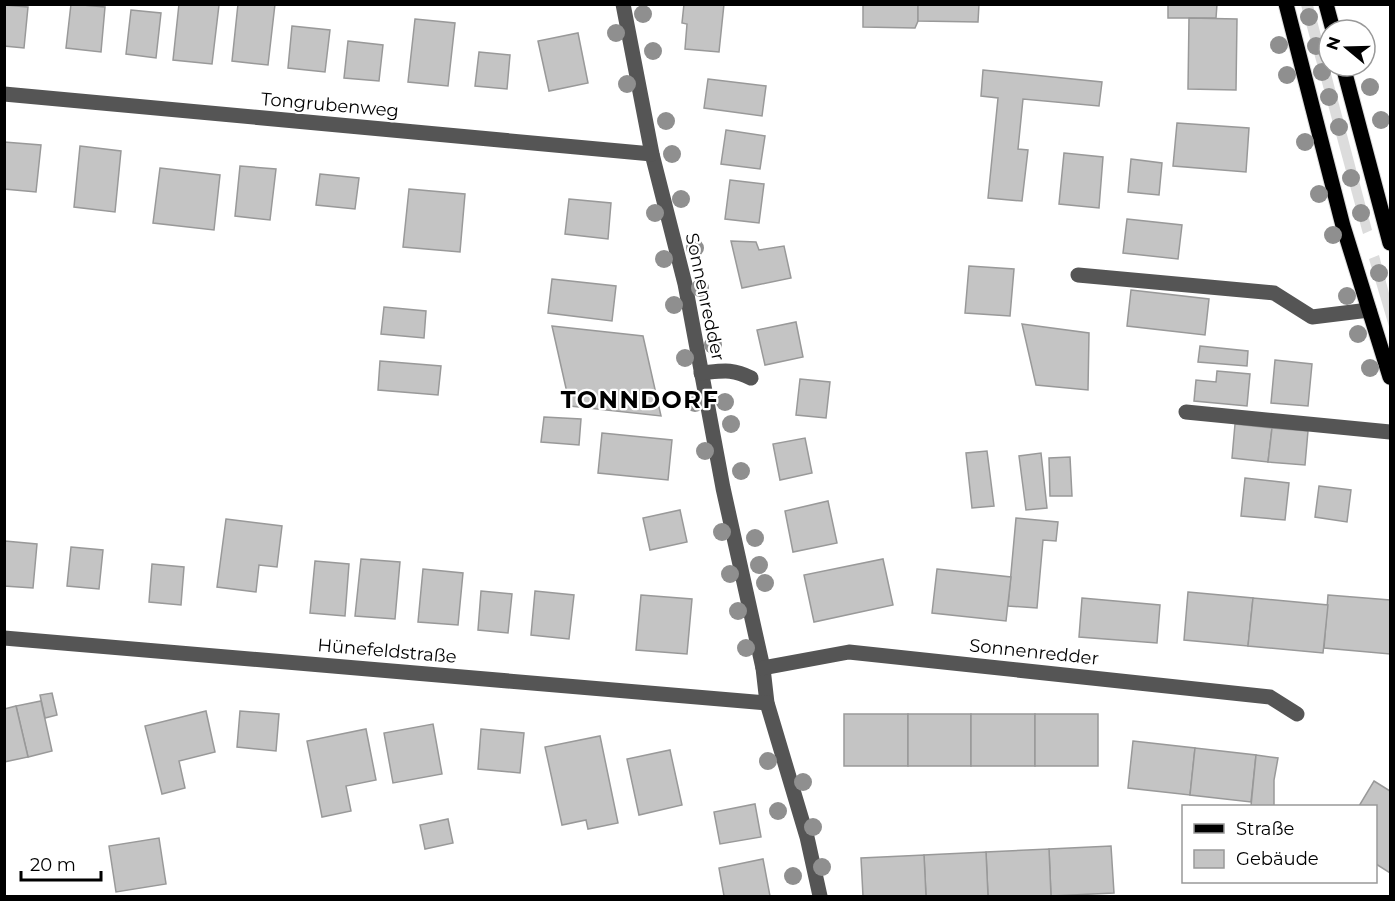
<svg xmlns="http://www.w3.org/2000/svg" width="1395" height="901" viewBox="0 0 1395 901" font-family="Montserrat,sans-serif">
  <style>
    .green { fill: #dcdcdc }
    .building { fill: #c4c4c4; stroke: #999; stroke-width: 1.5 }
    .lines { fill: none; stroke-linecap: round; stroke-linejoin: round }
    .major-casing { stroke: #dbdbdb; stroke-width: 17 }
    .minor { stroke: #555; stroke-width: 15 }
    .major { stroke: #000; stroke-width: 15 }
    .tree { fill: #8f8f8f }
    .labels { text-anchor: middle; stroke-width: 4.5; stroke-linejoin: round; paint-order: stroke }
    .street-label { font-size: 18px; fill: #000; stroke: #fff }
    .district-label { font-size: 24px; font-weight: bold; letter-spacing: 1.5px; fill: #000; stroke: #fff }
  </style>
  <rect width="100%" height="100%" fill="#fff"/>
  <g class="green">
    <path d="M1301 5H1313L1372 230 1363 234Z"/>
    <path d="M1379 255 1390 297V330L1369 259Z"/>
  </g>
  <g class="building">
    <path d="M71 4 105 7 101 52 66 48Z"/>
    <path d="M179 4 219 5 212 64 173 60Z"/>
    <path d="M238 4H275L268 65 232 61Z"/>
    <path d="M684 4H724L719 52 685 49 687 24 682 23Z"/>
    <path d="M863 4H918V21L915 28 863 27Z"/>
    <path d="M918 4H979L978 22 918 21Z"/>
    <path d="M1168 4H1217L1216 18H1168Z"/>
    <path d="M4 5 28 7 24 48 4 46Z"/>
    <path d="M131 10 161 13 156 58 126 54Z"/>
    <path d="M1189 18 1237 19 1236 90 1188 89Z"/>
    <path d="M415 19 455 23 448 86 408 82Z"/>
    <path d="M292 26 330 30 325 72 288 68Z"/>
    <path d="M578 33 588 83 549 91 538 41Z"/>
    <path d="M348 41 383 45 379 81 344 78Z"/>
    <path d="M479 52 510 55 507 89 475 86Z"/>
    <path d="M983 70 1102 82 1099 106 1023 99 1018 149 1028 150 1022 201 988 198 998 98 981 96Z"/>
    <path d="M708 79 766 86 762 116 704 108Z"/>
    <path d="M1177 123 1249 128 1246 172 1173 166Z"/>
    <path d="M726 130 765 136 760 169 721 164Z"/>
    <path d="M4 142 41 145 36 192 4 189Z"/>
    <path d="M80 146 121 151 115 212 74 207Z"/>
    <path d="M1064 153 1103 157 1099 208 1059 204Z"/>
    <path d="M1131 159 1162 163 1159 195 1128 192Z"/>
    <path d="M240 166 276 169 270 220 235 216Z"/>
    <path d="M160 168 220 175 214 230 153 223Z"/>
    <path d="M320 174 359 178 355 209 316 205Z"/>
    <path d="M730 180 764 184 759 223 725 219Z"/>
    <path d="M409 189 465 194 460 252 403 247Z"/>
    <path d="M569 199 611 203 608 239 565 234Z"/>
    <path d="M1127 219 1182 225 1178 259 1123 253Z"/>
    <path d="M731 241 756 242 759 250 784 246 791 278 742 288Z"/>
    <path d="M969 266 1014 269 1010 316 965 313Z"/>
    <path d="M552 279 616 286 612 321 548 313Z"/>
    <path d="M1131 290 1209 299 1205 335 1127 326Z"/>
    <path d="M384 307 426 311 424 338 381 334Z"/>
    <path d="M796 322 803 357 765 365 757 330Z"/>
    <path d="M1022 324 1089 333 1088 390 1036 385Z"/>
    <path d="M552 326 643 336 661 416 570 406Z"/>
    <path d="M1200 346 1248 351 1247 366 1198 362Z"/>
    <path d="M1275 360 1312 364 1308 406 1271 403Z"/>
    <path d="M380 361 441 366 438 395 378 390Z"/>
    <path d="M1217 371 1250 374 1247 406 1194 401 1196 380 1216 382Z"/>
    <path d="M800 379 830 382 826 418 796 415Z"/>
    <path d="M544 417 581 419 579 445 541 442Z"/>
    <path d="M1235 424 1272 428 1268 462 1232 458Z"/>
    <path d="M1272 428 1308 431 1305 465 1268 462Z"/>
    <path d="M602 433 672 440 668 480 598 473Z"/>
    <path d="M805 438 812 473 780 480 773 444Z"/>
    <path d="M987 451 994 506 972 508 966 453Z"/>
    <path d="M1041 453 1047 508 1026 510 1019 456Z"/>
    <path d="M1070 457 1072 496H1050L1049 458Z"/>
    <path d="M1245 478 1289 483 1285 520 1241 516Z"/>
    <path d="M1319 486 1351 490 1347 522 1315 517Z"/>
    <path d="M828 501 837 543 793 552 785 511Z"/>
    <path d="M680 510 687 542 650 550 643 518Z"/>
    <path d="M1016 518 1058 522 1056 541 1043 540 1037 608 1008 606Z"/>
    <path d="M226 519 282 526 277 567 259 565 256 592 217 587Z"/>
    <path d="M5 541 37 544 33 588 4 586Z"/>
    <path d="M71 547 103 550 99 589 67 586Z"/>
    <path d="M361 559 400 562 395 619 355 616Z"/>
    <path d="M883 559 893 605 814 622 804 575Z"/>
    <path d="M315 561 349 564 345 616 310 613Z"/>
    <path d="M152 564 184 567 181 605 149 602Z"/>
    <path d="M423 569 463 573 458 625 418 622Z"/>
    <path d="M937 569 1011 577 1006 621 932 613Z"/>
    <path d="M481 591 512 594 508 633 478 630Z"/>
    <path d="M535 591 574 595 569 639 531 635Z"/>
    <path d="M1188 592 1253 598 1248 646 1184 640Z"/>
    <path d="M641 595 692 599 687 654 636 650Z"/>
    <path d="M1328 595 1390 600V654L1324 648Z"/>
    <path d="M1082 598 1160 605 1157 643 1079 637Z"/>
    <path d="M1253 598 1328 605 1323 653 1248 646Z"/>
    <path d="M52 693 57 715 45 718 40 695Z"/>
    <path d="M41 701 52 751 28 757 16 706Z"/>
    <path d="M16 706 28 757 4 762V709Z"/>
    <path d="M206 711 215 752 179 761 185 788 162 794 145 726Z"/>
    <path d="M240 711 279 714 276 751 237 747Z"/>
    <rect x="844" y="714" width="64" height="52"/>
    <rect x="908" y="714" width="63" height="52"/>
    <rect x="971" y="714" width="64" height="52"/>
    <rect x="1035" y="714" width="63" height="52"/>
    <path d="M433 724 442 774 393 783 384 733Z"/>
    <path d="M366 729 376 780 346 786 351 811 322 817 307 741Z"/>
    <path d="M481 729 524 733 520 773 478 769Z"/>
    <path d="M600 736 618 823 588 829 586 820 562 825 545 747Z"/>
    <path d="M1133 741 1195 748 1190 795 1128 788Z"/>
    <path d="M1195 748 1256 755 1251 802 1190 795Z"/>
    <path d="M670 750 682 805 639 815 627 759Z"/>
    <path d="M1256 755 1278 758 1274 780V806H1251Z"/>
    <path d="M1374 781 1390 791V873L1376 864V806H1359Z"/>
    <path d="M755 804 761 837 720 844 714 812Z"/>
    <path d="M448 819 453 843 425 849 420 825Z"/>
    <path d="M159 838 166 884 116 892 109 846Z"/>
    <path d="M1111 846 1114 893 1051 896 1049 849Z"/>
    <path d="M1049 849 1051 896H988L986 852Z"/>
    <path d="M986 852 988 896H926L924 855Z"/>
    <path d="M924 855 926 896H863L861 858Z"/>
    <path d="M763 859 770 896H724L719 868Z"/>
  </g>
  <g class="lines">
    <g class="major-casing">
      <g id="major">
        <path d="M1286 4 1343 226 1390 377"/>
        <path d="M1326 4 1333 30"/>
        <path d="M1343 66 1390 243"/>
      </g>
    </g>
    <g class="minor">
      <path d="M623 4 652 154 685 284 723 488 763 668 767 703 807 837 820 896"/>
      <path d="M4 94 652 154"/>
      <path d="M1078 275 1274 293 1312 317 1369 310"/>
      <path d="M701 373C722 371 732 368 751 378"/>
      <path d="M1186 412 1390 432"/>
      <path d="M4 638 767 703"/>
      <path d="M763 668 849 652 1270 697 1297 714"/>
    </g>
    <use href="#major" class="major"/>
  </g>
  <g class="tree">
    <circle cx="643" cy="14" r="9"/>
    <circle cx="1309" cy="17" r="9"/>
    <circle cx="616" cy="33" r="9"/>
    <circle cx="1279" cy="45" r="9"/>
    <circle cx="1316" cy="46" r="9"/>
    <circle cx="653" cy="51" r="9"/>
    <circle cx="1322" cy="72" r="9"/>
    <circle cx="1287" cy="75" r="9"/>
    <circle cx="627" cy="84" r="9"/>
    <circle cx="1370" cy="87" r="9"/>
    <circle cx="1329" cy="97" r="9"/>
    <circle cx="1381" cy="120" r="9"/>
    <circle cx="666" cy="121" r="9"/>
    <circle cx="1339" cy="127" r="9"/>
    <circle cx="1305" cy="142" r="9"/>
    <circle cx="672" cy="154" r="9"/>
    <circle cx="1351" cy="178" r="9"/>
    <circle cx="1319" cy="194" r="9"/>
    <circle cx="681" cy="199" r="9"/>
    <circle cx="655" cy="213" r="9"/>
    <circle cx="1361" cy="213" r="9"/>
    <circle cx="1333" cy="235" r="9"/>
    <circle cx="695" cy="248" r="9"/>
    <circle cx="664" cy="259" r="9"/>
    <circle cx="1379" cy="273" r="9"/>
    <circle cx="700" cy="288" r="9"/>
    <circle cx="1347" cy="296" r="9"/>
    <circle cx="674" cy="305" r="9"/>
    <circle cx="1358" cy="334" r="9"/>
    <circle cx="713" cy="345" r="9"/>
    <circle cx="685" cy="358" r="9"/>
    <circle cx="1370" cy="368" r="9"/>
    <circle cx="725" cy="402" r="9"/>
    <circle cx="695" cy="403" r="9"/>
    <circle cx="731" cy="424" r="9"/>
    <circle cx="705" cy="451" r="9"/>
    <circle cx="741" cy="471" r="9"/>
    <circle cx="722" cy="532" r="9"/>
    <circle cx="755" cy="538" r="9"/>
    <circle cx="759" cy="565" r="9"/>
    <circle cx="730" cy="574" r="9"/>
    <circle cx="765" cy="583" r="9"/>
    <circle cx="738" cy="611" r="9"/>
    <circle cx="746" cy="648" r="9"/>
    <circle cx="768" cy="761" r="9"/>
    <circle cx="803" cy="782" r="9"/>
    <circle cx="778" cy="811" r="9"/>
    <circle cx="813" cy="827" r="9"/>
    <circle cx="822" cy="867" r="9"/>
    <circle cx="793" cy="876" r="9"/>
  </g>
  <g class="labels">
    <g class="street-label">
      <text transform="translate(330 105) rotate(5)" y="6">Tongrubenweg</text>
      <text transform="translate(705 297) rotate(78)" y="6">Sonnenredder</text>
      <text transform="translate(387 651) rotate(5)" y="6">Hünefeldstraße</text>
      <text transform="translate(1034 652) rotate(6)" y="6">Sonnenredder</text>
    </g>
    <g class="district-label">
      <text x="640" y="408">TONNDORF</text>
    </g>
  </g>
  <rect width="1395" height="901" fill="none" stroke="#000000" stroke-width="12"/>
  <rect x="1182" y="805" width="195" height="78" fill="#ffffff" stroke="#999999" stroke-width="1.5"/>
  <rect x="1194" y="824" width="30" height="9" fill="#000000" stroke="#999999" stroke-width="1.5"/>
  <text x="1236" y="835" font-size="18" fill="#000000">Straße</text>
  <rect x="1194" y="850" width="30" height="18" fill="#c4c4c4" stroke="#999999" stroke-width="1.5"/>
  <text x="1236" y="865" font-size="18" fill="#000000">Gebäude</text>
  <g transform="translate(1347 48) rotate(289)"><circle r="28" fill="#ffffff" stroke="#999999" stroke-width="1.5"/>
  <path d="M0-4.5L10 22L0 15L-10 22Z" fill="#000000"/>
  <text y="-9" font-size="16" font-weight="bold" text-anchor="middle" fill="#000000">N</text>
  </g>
  <path d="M21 871v9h80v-9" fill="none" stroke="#000000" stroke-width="3"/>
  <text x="30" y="871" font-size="18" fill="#000000" stroke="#ffffff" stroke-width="4.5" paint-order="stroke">20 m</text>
</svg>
